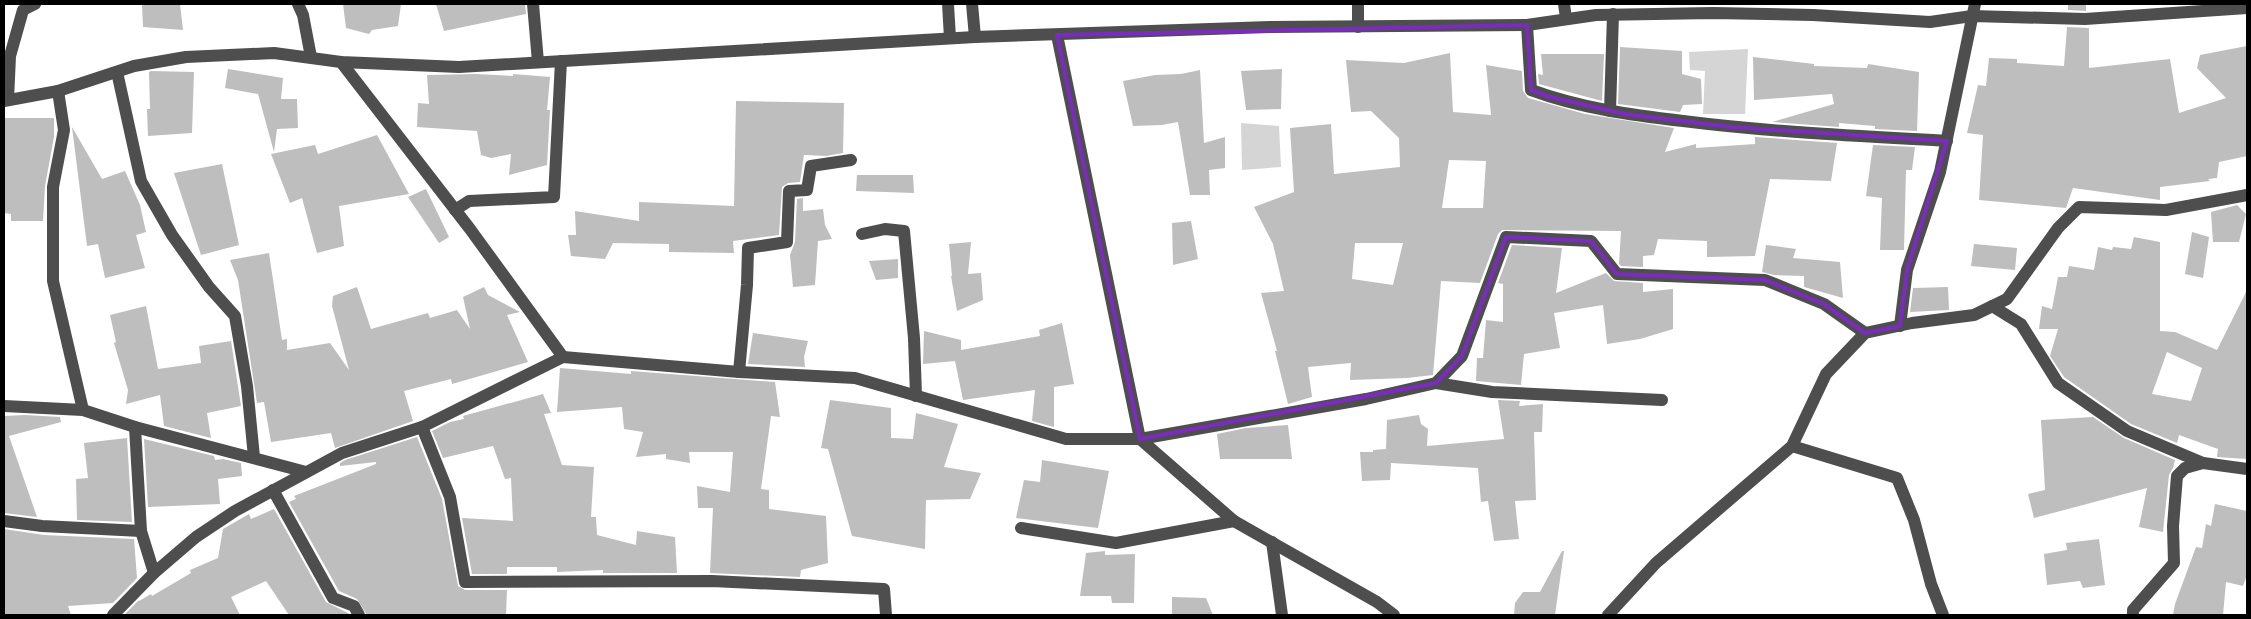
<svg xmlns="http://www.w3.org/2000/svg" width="2251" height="619" viewBox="0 0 2251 619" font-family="Barlow,sans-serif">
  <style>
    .green { fill: #d5d5d5 }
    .building { fill: #bebebe; fill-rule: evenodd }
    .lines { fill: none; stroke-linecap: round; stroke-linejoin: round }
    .minor { stroke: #4e4e4e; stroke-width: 12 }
    .marked { fill: none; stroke: #7b2cbf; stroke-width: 4; stroke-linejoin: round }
  </style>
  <rect width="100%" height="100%" fill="#fff"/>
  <g class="green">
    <path d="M1748 49 1745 114H1703L1705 71 1690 70 1689 52Z"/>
    <path d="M1241 123 1279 126 1281 167 1242 170Z"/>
  </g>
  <g class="building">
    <path d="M142 4H180L183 30 143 27Z"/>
    <path d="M343 4H401L398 26 372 30 369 34 346 28Z"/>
    <path d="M436 4H525L526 14 444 31Z"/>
    <path d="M2068 4H2086V11L2068 10Z"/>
    <path d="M2067 27 2089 28V68L2170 59 2179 113 2226 98 2197 68 2200 55 2247 46V156L2219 162 2217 178 2208 179 2210 181 2160 187V200L2073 188 2066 208 1979 200 1983 135 1967 133 1978 85 1986 86 1989 58 2017 59V63L2064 66Z"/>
    <path d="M1620 47 1682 51V74L1701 79 1702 104 1683 105 1680 112 1618 104Z"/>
    <path d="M1450 53 1453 112 1491 115 1486 65 1522 71 1523 91 1528 98 1585 114 1674 128 1665 152 1696 144V148L1755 144V137L1837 143 1831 181 1770 179 1755 256 1707 257V241L1658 239 1654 255 1643 256V267L1621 266 1619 264 1621 231 1502 230 1498 234 1480 283 1441 281 1433 375 1407 378 1350 380 1351 363 1308 367 1312 397 1288 404 1275 351H1277L1261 293 1284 291 1273 244 1254 207 1294 192 1290 128 1331 124 1334 174 1400 167 1399 138 1371 111 1351 112 1346 60 1404 63ZM1449 160 1486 161 1483 208H1442ZM1355 243H1403L1393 285 1352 279Z"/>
    <path d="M1541 54H1604L1602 101 1539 84 1538 74 1543 75Z"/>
    <path d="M1753 57 1814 64V66L1867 68 1868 64 1919 72 1917 131 1875 129V126L1839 123V127L1772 122 1834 104 1832 94 1754 100Z"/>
    <path d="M228 69 283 78 281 99H297L298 128 277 129 274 152 258 94 225 88Z"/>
    <path d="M1282 69 1281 109 1246 110 1241 71Z"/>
    <path d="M1200 70 1204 143 1225 137V168L1209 170 1210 195H1190L1178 122 1162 125 1133 126 1123 81 1155 75 1181 74Z"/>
    <path d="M151 71 194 72 192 133 148 136 147 109H150L149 72Z"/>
    <path d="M476 74 513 76V74L550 77 547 110H550L547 165 509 175 511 154 491 158 481 155 477 131 417 127 418 103 429 104 427 75Z"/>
    <path d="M736 101 844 103 843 153 826 156 804 155 800 182 788 183 782 187 779 235 733 241 734 253 669 252V244L613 243 605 259 571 256 568 235H576L575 211 639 221V202L734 206Z"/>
    <path d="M4 118H54V137L45 186 43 221H11V214L4 213Z"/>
    <path d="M72 127 102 179 125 171 140 205 146 232 136 235 145 268 105 278 98 244 87 246Z"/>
    <path d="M377 135 409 194 339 206 344 246 317 253 302 198 290 203 271 154 315 145 318 154Z"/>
    <path d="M1873 145 1915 147 1912 170H1906L1904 250H1880L1882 198 1866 196Z"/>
    <path d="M222 164 239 245 201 255 174 173Z"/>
    <path d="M857 175H913L914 193 856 191Z"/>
    <path d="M426 189 449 237 439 243 408 197Z"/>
    <path d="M803 198V211L823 209 825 225 832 239 818 241 815 285 793 287 790 255 795 242 797 199Z"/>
    <path d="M2237 205 2246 214 2239 242H2213L2211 212Z"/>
    <path d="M1191 221 1198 259 1173 265 1172 223Z"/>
    <path d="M2192 232 2209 237 2203 278 2185 274Z"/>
    <path d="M2134 237 2160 242V331L2175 332 2217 350 2247 290V459L2217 457 2218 449 2179 435 2177 443 2131 424 2064 377 2050 356 2058 329H2039L2042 306 2052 309 2058 277H2067L2069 266 2094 270 2098 247 2112 250 2113 247 2131 249ZM2167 352 2202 368 2191 401 2152 394Z"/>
    <path d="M971 242 968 274 981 273 983 300 957 311 951 276H952L949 244Z"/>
    <path d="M1974 244 2017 248 2015 270 1971 266Z"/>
    <path d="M1512 245 1562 248 1556 293 1606 273 1614 281 1643 283V292L1673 289V329L1640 339 1607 344 1603 305 1554 313 1560 348 1524 354 1521 385 1476 381 1477 358H1483L1486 320 1503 322V284L1498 283Z"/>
    <path d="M1766 245 1796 249 1793 258 1840 262 1843 298 1804 287V276L1774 275 1762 272Z"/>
    <path d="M269 253 282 340 287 339V350L330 343 349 370 332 306 333 296 357 287 371 329 428 313 430 318 457 310 470 329 463 297 484 287 488 295 520 312 507 315 528 362 452 384 451 379 404 391 413 421 335 448 331 433 271 442 264 402 257 403 238 280 230 260Z"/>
    <path d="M898 259V278L876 280 869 261Z"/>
    <path d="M1948 287 1949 310 1910 312 1913 288Z"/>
    <path d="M146 306 158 369 201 363 199 346 231 341 241 406 207 413 211 438 164 426 160 395 126 404 128 390 114 343 116 342 110 315Z"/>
    <path d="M1062 323 1074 384 1054 387V427L1032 421 1035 390 963 400 955 361 923 364 924 331 961 340V350L1040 336 1039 330Z"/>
    <path d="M753 333 808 341 804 357 805 367 748 364Z"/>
    <path d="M560 368 631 374V371L775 382 780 417 771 416 761 489 769 490V509L826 516 828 563 801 570 800 577 710 573 713 508H698L697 486 730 492 733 452H689L690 463 666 459V454L636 457 643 432 624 429 622 407 557 412Z"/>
    <path d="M543 394 551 413 544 414 562 465 594 467 591 517H596L597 535 636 545 637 531 675 537 677 573H603V570L557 572V567H507V574H472L462 518 513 521 511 478 505 479 493 446 443 458 432 431 450 422 464 419 463 416Z"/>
    <path d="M830 400 891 408V438L913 439 916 413 958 424 944 467 981 473 970 499 926 500 925 549 852 536 828 449 821 448Z"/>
    <path d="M1498 400 1520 401 1519 406 1543 404 1542 432H1534L1536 500 1515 501 1519 539 1494 541 1488 501 1481 502 1478 468 1391 463 1390 480 1362 481 1360 452H1373V450L1386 449 1387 420 1419 415 1421 424 1428 429 1427 446 1504 439Z"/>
    <path d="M25 415 60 417 61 422 9 436 37 517 4 513V416Z"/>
    <path d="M2093 417 2124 438 2175 460 2173 468 2169 475 2163 532 2139 527 2147 488 2034 518 2028 494 2045 490 2041 420Z"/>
    <path d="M1288 425 1292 459H1220L1217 434 1246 428Z"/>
    <path d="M417 437 442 499 458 586 465 590H507L506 615H367L357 599 339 591 289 502 296 499 294 496 376 464V462L340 466V463L345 460Z"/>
    <path d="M127 438 132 522 77 520 76 479 88 478 84 443Z"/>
    <path d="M144 439 214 456 215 460 223 459 241 463 242 476 218 479 220 504 148 507Z"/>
    <path d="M1042 460 1109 471 1098 528 1016 518 1024 480 1040 482Z"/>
    <path d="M2215 504 2247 511V575L2243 586 2226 582 2223 615H2173L2175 604 2196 547 2202 548 2206 524 2211 526Z"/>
    <path d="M274 509 326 602 348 613 350 615H289L266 581 231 597 240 615H124L139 600V601L151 594 152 596 191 573 190 570 218 558 223 529 249 514 251 519Z"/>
    <path d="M4 529 44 535 134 539 137 578 113 603 68 606 71 615H4Z"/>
    <path d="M2099 539 2105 585 2083 588 2080 581 2047 585 2044 554 2067 550 2066 543Z"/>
    <path d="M1105 551V555L1135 554 1134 603H1112L1111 596H1080L1086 553Z"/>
    <path d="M1562 551H1564L1555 615H1514L1515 603 1523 592H1540Z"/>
    <path d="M1172 597 1206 598 1213 615H1172Z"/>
  </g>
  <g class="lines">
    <g class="minor">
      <path d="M298 4 303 15 311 57"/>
      <path d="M533 4 538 62"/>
      <path d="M948 4 950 38"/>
      <path d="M972 4 975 37"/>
      <path d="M1564 4 1566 18"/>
      <path d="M1527 25 1531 90C1580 108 1631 115 1683 121 1770 132 1859 136 1947 141"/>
      <path d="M1358 27V4"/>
      <path d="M1057 35 1140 439 1234 521 1377 602 1394 615"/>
      <path d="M341 62 470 229 563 357"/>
      <path d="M117 72 141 181 172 235 209 287 235 316 247 386 254 457"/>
      <path d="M58 91 64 130 53 187V281L83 410"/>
      <path d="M8 100 10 56 23 10 35 4"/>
      <path d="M4 101 58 91 134 66 186 57 274 53 341 62 459 67 975 37 1270 27 1527 25 1596 15 1713 13 1813 15 1930 22 1972 16 2085 19 2247 8"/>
      <path d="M1610 111 1613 14"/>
      <path d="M455 210 469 201 554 197 561 61"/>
      <path d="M862 234 885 229 904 231 914 338 916 396"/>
      <path d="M1992 306 2021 324 2058 383 2127 431 2203 463"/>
      <path d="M1900 326 1907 270 1940 172 1975 4"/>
      <path d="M739 372 747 285 748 248 787 242 789 191 807 190 811 166 851 160"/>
      <path d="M1436 383 1492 392 1662 400"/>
      <path d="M4 406 83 410 135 427 306 472"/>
      <path d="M135 427 141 531 154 573"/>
      <path d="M422 427 450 497 465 582 712 581 884 589 886 615"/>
      <path d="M1792 446 1897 478 1914 520 1931 584 1943 615"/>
      <path d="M273 490 333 598 354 606 359 615"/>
      <path d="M4 521 42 526 141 531"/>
      <path d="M1021 528 1116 543 1234 521"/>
      <path d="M1272 542 1282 615"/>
      <path d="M113 615 154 573 196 537 235 511 342 453 422 427 563 357 739 372 855 378 1066 439H1140L1366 399 1436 383 1462 356 1506 237 1591 241 1617 274 1765 280 1824 304 1865 333"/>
      <path d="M1608 615 1656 563 1792 446 1826 374 1865 333 1912 323 1974 315 2007 299 2058 228 2079 207 2166 210 2247 195"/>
      <path d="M2133 615V610L2174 563 2173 526 2177 476 2185 468 2203 463 2247 469"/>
    </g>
  </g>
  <path class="marked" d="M1527 25 1531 90 1550 97 1625 114 1731 127 1947 141 1907 270 1900 326 1865 333 1824 304 1765 280 1617 274 1591 241 1506 237 1462 356 1436 383 1140 439 1057 35Z"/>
  <rect width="2251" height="619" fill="none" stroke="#000000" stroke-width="10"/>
</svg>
